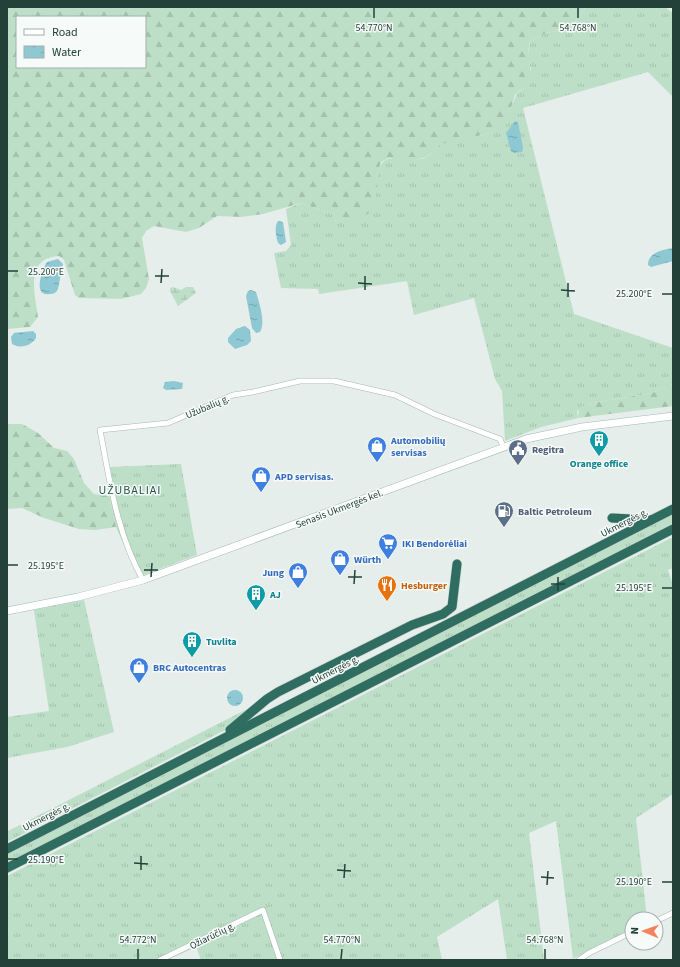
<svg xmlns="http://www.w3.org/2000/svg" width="680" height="967" viewBox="0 0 680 967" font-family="'Source Sans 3',sans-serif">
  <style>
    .grass { fill: url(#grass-tufts) }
    .forest { fill: url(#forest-firs); fill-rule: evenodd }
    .wetland { fill: url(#wetland-marsh) }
    .water { fill: url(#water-ripples) }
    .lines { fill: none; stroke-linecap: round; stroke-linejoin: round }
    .street-casing { stroke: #a7b7b1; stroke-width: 6 }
    .secondary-casing { stroke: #a3bab2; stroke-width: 8 }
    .highway-casing { stroke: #c1cac8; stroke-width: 10 }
    .street { stroke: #fff; stroke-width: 5 }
    .secondary { stroke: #fff; stroke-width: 7 }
    .highway { stroke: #2f6d61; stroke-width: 9 }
    .ticks { fill: none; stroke: #234139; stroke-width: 1.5 }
    .labels { text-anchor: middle; stroke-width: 3; stroke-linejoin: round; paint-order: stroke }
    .street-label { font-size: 10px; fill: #234139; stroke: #f6faf8 }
    .shop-label { font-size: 10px; font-weight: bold; fill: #366cbe; stroke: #f6faf8; text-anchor: start }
    .service-label { font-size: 10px; font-weight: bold; fill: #4e5e75; stroke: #f6faf8; text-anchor: start }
    .culture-label { font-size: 10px; font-weight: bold; fill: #0d838f; stroke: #f6faf8; text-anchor: start }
    .food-label { font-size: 10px; font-weight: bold; fill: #c56008; stroke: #f6faf8; text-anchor: start }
    .quarter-label { font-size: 12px; letter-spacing: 1px; fill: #1f5347; stroke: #f6faf8 }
    .ticks-label { font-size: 10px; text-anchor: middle; fill: #234139; stroke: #f6faf8; stroke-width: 3; stroke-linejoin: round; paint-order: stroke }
  </style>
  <defs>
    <pattern id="grass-tufts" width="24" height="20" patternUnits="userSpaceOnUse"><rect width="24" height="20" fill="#bedfc7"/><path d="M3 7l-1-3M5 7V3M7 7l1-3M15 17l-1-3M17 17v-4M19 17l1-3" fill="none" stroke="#a3c1ac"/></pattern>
    <pattern id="forest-firs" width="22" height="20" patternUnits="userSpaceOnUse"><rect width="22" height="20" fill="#bedfc7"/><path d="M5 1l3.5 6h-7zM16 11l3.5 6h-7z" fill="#a3c1ac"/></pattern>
    <pattern id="wetland-marsh" width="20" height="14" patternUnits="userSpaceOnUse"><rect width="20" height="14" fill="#bedfc7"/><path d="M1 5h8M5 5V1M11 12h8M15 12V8" fill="none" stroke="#a3c1ac"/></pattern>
    <pattern id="water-ripples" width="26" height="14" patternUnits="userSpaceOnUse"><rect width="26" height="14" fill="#8dc8d3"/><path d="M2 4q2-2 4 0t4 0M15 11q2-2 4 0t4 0" fill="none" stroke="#73a4ac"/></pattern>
  </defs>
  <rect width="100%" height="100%" fill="#e5eeea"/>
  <g class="grass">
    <path d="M586 7H665L673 13V97L648 72 523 108 574 314 673 348V384L652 393 587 404 577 411 578 418 541 427 505 441 502 391 495 379 474 298 414 315 407 281 319 294 318 289 281 288 274 253 286 251 291 245 286 209 301 203 332 214 336 221 379 168C386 150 410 163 425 158 432 155 435 147 441 144 456 137 474 139 489 133 493 132 510 110 512 105 517 96 515 91 526 88L531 69 528 58 530 41 546 33 570 29Z"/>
    <path d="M181 464 197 555 138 577 116 527 109 496 115 495 110 467Z"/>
    <path d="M673 514V523L579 573 7 863V853Z"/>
    <path d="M673 537V568L668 570 673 585V794L636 818 647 919H632V929L573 959 556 821 529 833 544 960H507L498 899 437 937 442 960H201L196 947 167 960H7V876Z"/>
    <path d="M84 600 114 732 67 747 7 758V717L49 711 34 610Z"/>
    <path d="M255 705 227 729 7 842V826L8 831Z"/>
  </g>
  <g class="forest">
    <path d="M7 7H586L570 29 546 33 530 41C526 56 532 69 531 83L526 88 520 90 515 95 512 105 505 118 491 133 441 144 427 157 414 160 389 158 381 162 379 168 375 206 368 214 343 223 336 221 332 214 301 203 263 214 241 217 217 216 199 228 186 232 154 226 146 231 142 238 149 279 146 288 141 294 121 299 79 298 75 295 64 260 59 256C24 258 35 294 38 317L30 327 7 329ZM17 17H145V67H17Z"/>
    <path d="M673 384V406L578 418 579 408 587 404 652 393Z"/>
    <path d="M7 424H22L38 433 54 448 67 451 74 459 84 483 94 494 109 496 116 527 95 530 79 529 44 518 22 508 7 509Z"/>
  </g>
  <path class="wetland" d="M173 287 181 290 186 287H193L196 293 178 306 170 291V288Z"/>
  <g class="water">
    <path d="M515 121 518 122 523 148 522 152 514 153 511 151 506 133Z"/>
    <path d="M278 221 283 222 286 242 281 245 278 243C276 237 274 226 278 221Z"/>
    <path d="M673 248V261L651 267 648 265C648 252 663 250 673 248Z"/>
    <path d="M58 259 63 264 58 289C56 293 54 294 50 294 32 297 42 270 47 262Z"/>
    <path d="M251 290 256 292C259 302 266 322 260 332L256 333 252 328 246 296 248 291Z"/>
    <path d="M245 326 250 330 251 341 247 345 235 349 228 342V338L236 329Z"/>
    <path d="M33 331 36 334V338C31 346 20 349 12 344L11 337 14 333Z"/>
    <path d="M174 381 183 383 182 389 166 390 163 388 165 382Z"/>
    <circle cx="235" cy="698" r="8"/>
  </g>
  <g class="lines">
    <g class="street-casing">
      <g id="street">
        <path d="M143 580C117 534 110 482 100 430L168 423 233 395 253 392 300 381H334L395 395 434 414 500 439 503 446"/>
        <path d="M656 921 673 913"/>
        <path d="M160 960 263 910 280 960"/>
        <path d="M579 960 589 953 632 932"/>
      </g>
    </g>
    <g class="secondary-casing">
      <path id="secondary" d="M7 611 78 597 143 580 526 439 582 427 673 416"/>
    </g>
    <g class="highway-casing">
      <g id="highway">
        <path d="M612 518 651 520"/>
        <path d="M230 730 267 699 278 692 412 625 443 614 452 607 457 564"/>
        <path d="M7 849 673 509"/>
        <path d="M7 868 673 529"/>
      </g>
    </g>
    <use href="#street" class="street"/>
    <use href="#secondary" class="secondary"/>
    <use href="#highway" class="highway"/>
  </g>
  <path class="ticks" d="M374 18V8M578 18V8M8 271H18M155 276H169M161 283 162 269M358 283 372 284M365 290V276M561 290 575 291M662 294H672M568 297V283M8 565H18M144 570H158M151 577 152 563M348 577H362M354 584 355 570M551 584H565M662 588H672M558 591V577M8 859H18M134 863 148 864M141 870V856M337 870 351 871M541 877 554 878M344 878 345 864M662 882H672M547 885 548 871M138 959V949M341 959 342 949M545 959V949"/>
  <defs>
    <g id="building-pin" transform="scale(1)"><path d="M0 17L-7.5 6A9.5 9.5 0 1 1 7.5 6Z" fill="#0f9aa8" stroke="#f6faf8"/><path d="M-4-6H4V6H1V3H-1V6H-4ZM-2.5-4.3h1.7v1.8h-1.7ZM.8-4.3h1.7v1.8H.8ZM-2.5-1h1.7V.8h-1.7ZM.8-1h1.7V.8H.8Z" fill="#fff"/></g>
    <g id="shop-pin" transform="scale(1)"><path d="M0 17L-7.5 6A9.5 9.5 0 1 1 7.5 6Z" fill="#3f7fe0" stroke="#f6faf8"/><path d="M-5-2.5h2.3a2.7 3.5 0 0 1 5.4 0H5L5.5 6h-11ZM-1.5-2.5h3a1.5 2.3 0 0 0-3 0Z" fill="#fff"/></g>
    <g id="civic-pin" transform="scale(1)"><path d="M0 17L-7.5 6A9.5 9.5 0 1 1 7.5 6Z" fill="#5c6f8a" stroke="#f6faf8"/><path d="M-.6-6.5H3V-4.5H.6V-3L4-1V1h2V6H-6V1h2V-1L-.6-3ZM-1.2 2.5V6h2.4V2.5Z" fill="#fff"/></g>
    <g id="fuel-pin" transform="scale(1)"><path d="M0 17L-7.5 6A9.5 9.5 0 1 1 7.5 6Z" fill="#5c6f8a" stroke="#f6faf8"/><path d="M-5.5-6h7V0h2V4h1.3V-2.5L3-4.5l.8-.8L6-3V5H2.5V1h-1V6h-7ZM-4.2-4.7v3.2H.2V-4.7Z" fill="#fff"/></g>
    <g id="supermarket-pin" transform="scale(1)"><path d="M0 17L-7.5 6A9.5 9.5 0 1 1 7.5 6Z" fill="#3f7fe0" stroke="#f6faf8"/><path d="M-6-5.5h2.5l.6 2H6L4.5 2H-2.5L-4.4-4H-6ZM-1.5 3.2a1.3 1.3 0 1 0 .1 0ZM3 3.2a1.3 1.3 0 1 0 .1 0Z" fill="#fff"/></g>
    <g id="restaurant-pin" transform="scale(1)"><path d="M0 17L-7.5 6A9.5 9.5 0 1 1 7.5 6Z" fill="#e8710a" stroke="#f6faf8"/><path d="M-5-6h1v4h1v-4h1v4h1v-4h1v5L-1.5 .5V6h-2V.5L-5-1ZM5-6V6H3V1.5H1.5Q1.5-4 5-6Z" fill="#fff"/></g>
  </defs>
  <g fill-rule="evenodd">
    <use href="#building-pin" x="599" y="440"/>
    <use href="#shop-pin" x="377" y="446"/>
    <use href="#civic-pin" x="518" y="449"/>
    <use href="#shop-pin" x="261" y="476"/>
    <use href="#fuel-pin" x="504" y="511"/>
    <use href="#supermarket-pin" x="388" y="543"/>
    <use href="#shop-pin" x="340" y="559"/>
    <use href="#shop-pin" x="298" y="572"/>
    <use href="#restaurant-pin" x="387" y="585"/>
    <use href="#building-pin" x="256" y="594"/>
    <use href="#building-pin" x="192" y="641"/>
    <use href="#shop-pin" x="139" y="667"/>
  </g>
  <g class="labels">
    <g class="street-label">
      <text transform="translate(207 406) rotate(-23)" y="4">Užubalių g.</text>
      <text transform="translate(339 508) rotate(-21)" y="4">Senasis Ukmergės kel.</text>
      <text transform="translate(624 522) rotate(-27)" y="4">Ukmergės g.</text>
      <text transform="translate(335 669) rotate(-27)" y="4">Ukmergės g.</text>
      <text transform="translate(46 816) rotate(-27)" y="4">Ukmergės g.</text>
      <text transform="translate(212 935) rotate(-26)" y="4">Ožiarūčių g.</text>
    </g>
    <g class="shop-label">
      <text x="391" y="444">Automobilių<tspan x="391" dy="12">servisas</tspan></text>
      <text x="275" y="480">APD servisas.</text>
      <text x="402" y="547">IKI Bendorėliai</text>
      <text x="354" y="563">Würth</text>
      <text x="284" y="576" text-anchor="end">Jung</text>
      <text x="153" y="671">BRC Autocentras</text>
    </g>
    <g class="service-label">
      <text x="532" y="453">Regitra</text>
      <text x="518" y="515">Baltic Petroleum</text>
    </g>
    <g class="culture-label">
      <text x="599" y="467" text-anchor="middle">Orange office</text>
      <text x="270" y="598">AJ</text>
      <text x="206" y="645">Tuvlita</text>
    </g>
    <g class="food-label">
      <text x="401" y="589">Hesburger</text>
    </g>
    <g class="quarter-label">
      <text x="130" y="494">UŽUBALIAI</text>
    </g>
  </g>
  <g class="ticks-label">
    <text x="374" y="31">54.770°N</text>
    <text x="578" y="31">54.768°N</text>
    <text x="46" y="275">25.200°E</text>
    <text x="634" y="297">25.200°E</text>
    <text x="46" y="569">25.195°E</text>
    <text x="634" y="591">25.195°E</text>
    <text x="46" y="863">25.190°E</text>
    <text x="634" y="885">25.190°E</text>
    <text x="138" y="943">54.772°N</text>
    <text x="342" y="943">54.770°N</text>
    <text x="545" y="943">54.768°N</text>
  </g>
  <rect width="680" height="967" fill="none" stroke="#234139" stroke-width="16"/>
  <rect x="16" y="16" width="130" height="52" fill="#f6faf8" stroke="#a2b0ac"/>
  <rect x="24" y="29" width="20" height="6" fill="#ffffff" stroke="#a2b0ac"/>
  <text x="52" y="36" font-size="12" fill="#234139">Road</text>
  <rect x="24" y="46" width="20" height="12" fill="url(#water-ripples)" stroke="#a2b0ac"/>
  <text x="52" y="56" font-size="12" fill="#234139">Water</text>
  <g transform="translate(644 931) rotate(272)"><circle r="19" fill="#f6faf8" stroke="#a2b0ac"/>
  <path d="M0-3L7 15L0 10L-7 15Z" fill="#f3835d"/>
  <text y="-6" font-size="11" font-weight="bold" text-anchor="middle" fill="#234139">N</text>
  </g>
</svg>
